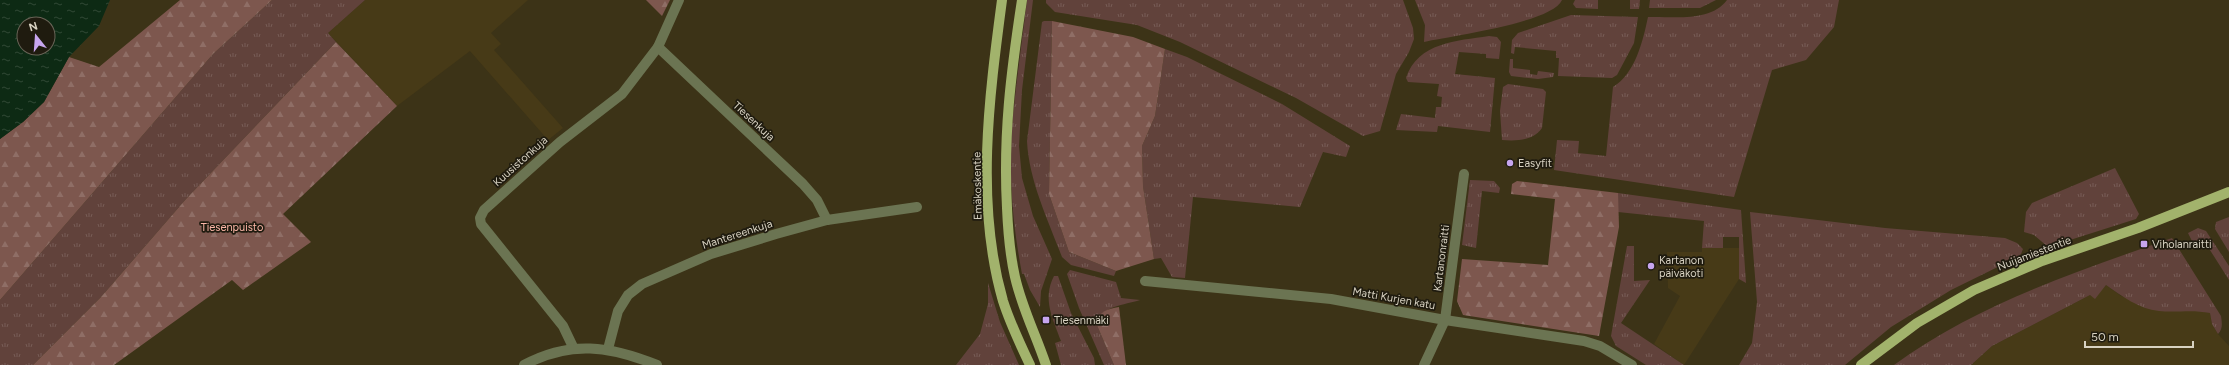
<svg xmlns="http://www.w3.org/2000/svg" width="2229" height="365" viewBox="0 0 2229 365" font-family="Figtree,sans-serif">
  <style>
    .built { fill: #473a17 }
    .grass { fill: url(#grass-tufts) }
    .forest { fill: url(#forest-firs) }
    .water { fill: url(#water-ripples); fill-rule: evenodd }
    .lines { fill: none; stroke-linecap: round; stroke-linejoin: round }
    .minor { stroke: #6b7452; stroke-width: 10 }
    .major { stroke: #a2b36c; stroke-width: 10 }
    .poi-dot { fill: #c7a6ef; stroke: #1f1b0f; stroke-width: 1.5 }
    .labels { text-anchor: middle; stroke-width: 3.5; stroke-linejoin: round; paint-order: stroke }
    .street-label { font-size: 11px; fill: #d8d2c2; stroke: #1f1b0f }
    .poi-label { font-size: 11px; fill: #d8d2c2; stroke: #1f1b0f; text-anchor: start }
    .park-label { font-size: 11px; fill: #fcb7a8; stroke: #1f1b0f }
  </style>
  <defs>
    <pattern id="grass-tufts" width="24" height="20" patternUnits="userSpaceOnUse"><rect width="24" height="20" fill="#61423b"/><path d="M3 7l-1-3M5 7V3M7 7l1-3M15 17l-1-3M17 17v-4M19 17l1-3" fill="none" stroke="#775c56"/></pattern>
    <pattern id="forest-firs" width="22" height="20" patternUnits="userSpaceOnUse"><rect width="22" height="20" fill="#7d574e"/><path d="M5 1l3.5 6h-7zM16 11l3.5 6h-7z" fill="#8f6e66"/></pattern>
    <pattern id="water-ripples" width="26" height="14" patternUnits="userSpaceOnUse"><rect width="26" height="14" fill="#0d2a14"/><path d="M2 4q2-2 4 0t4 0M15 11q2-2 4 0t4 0" fill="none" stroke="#304835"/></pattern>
  </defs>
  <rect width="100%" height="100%" fill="#3c3317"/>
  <g class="built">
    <path d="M365 0H528L491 33 501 44 494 50 563 128 548 140 470 51 397 106 328 33Z"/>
    <path d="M1702 248H1740L1739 279 1684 365 1654 344 1680 296 1668 288 1667 252H1702Z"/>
    <path d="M2106 285 2121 296 2174 311 2193 310 2210 313 2212 324 2218 334 2229 346V365H1971L1992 346 2090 295 2095 298Z"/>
  </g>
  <g class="grass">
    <path d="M272 0H365L328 33 336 42 186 199 101 297 33 365H0V300L213 54Z"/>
    <path d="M1027 0H1033L1022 90 1019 146 1022 178 1033 216 1052 259 1041 291 1040 307 1030 290 1024 274H1022C1013 226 1008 174 1012 125 1016 83 1022 42 1027 0Z"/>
    <path d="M1046 0H1403L1413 28 1414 39 1409 52 1396 74 1380 131 1363 136 1296 98 1180 42 1137 25 1055 12 1046 3Z"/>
    <path d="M1415 0H1562C1552 23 1450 36 1424 42L1425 25Z"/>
    <path d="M1575 0H1598V9L1576 8 1573 4Z"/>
    <path d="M1630 0H1640L1639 9H1630Z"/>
    <path d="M1650 0H1716L1700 8H1649Z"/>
    <path d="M1727 0H1839L1834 27 1806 60 1772 70 1734 197 1554 170 1557 140 1579 141 1578 153 1606 156 1613 87C1635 74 1643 41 1648 17 1672 16 1710 23 1727 0Z"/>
    <path d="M1571 15 1638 17 1634 43 1617 75 1612 78 1558 76 1559 58H1556V51L1515 47 1514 54 1511 53 1512 40 1518 33Z"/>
    <path d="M1044 21H1052L1049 194 1069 252 1116 271 1114 276 1071 265 1062 257C1048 220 1029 181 1027 141L1042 22Z"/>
    <path d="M1489 36 1497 37 1501 42 1499 59 1486 58V54L1459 52 1455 74 1495 78 1490 132 1438 126 1437 132 1396 130 1401 114 1435 118 1436 107H1441L1442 97 1437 96 1439 84 1408 82 1406 78C1418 42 1457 41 1489 36Z"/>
    <path d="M1165 49 1187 57 1282 104 1350 146 1346 157 1323 152 1300 207 1193 197 1185 278 1172 277 1161 258 1154 259 1143 186 1142 146 1155 116Z"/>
    <path d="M1510 59H1513V68L1530 70V74L1537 75 1538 71 1554 73 1553 77 1538 79 1511 76 1509 72Z"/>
    <path d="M1508 84 1543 89 1546 92 1542 128C1533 141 1516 141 1502 140L1500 111 1503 87Z"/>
    <path d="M2115 168 2139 214 2136 219 2048 247 2034 235 2024 232 2026 212 2032 203Z"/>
    <path d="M1470 180 1494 181 1500 188 1499 193 1482 191 1476 248 1462 245Z"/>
    <path d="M1618 193 1741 210 1746 283 1739 279V237H1723V248H1702L1704 221 1618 212Z"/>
    <path d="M1750 212 1885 228 2005 238 2017 243 2023 249 2021 254 2014 259 1951 290 1891 327 1845 365H1739L1752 343 1757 302Z"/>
    <path d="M2229 217V252L2215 229 2216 222Z"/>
    <path d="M2198 228 2206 231 2229 266V280L2203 239 2193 243 2188 233Z"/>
    <path d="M2172 238 2221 316C2222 323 2223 329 2218 334L2212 324 2210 313C2190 309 2178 313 2159 311 2139 309 2122 296 2106 285L2095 299 2090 295 1992 346 1971 365H1894C1977 304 2076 272 2172 238Z"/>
    <path d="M1627 246H1634V281L1650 280 1621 323 1684 365H1646L1616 346 1611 336Z"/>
    <path d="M1070 270 1116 282 1121 298 1140 300C1124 305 1102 306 1096 323L1114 365H1104L1079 308 1067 274Z"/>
    <path d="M1054 276H1058L1071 313 1094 358 1095 365H1061L1055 343 1061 341C1053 319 1042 299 1054 276Z"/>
    <path d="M988 283 1000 322 1019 365H956L980 334 988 304Z"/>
  </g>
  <g class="forest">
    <path d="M180 0H272L213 54 0 300V139L23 122 44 102 69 57 99 67Z"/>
    <path d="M646 0H670L662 16Z"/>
    <path d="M1052 21 1133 37 1165 49 1155 116 1142 146 1143 186 1154 259 1116 271 1069 252 1049 194Z"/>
    <path d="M336 42 397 106 283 214 311 242 243 290 232 280 114 365H33L101 297 186 199Z"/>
    <path d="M1517 181 1618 193 1619 227 1599 336 1463 315 1457 301 1462 259 1548 265 1555 199 1511 194 1512 184Z"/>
    <path d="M1119 307 1126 365H1114L1096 323C1100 311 1107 309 1119 307Z"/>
  </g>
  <path class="water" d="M0 0H110L99 26 69 57 44 102 23 122 0 139ZM24 24H48V48H24Z"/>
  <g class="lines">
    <g class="minor">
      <path d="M658 47 803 184 817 200 827 220"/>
      <path d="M1145 281 1331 299 1445 320 1584 341 1600 346 1632 365"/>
      <path d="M574 349 563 326 481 224 480 218 484 210 560 142 622 94 658 47 679 0"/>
      <path d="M608 349 618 311 628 295 642 284 711 254 776 234 827 220 917 207"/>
      <path d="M524 365C570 340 610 346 657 365"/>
      <path d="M1424 365 1445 320 1464 174"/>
    </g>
    <g class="major">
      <path d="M1002 0C989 98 975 204 1003 301 1010 323 1020 344 1030 365"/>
      <path d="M1022 0C1011 72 1003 135 1007 208 1008 231 1010 255 1015 277 1022 308 1036 335 1046 365"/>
      <path d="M1861 365 1917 323 1974 290 2042 261 2138 228 2229 192"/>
    </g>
  </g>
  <g class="poi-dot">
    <circle cx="1510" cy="163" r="4"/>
    <rect x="2140" y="240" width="8" height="8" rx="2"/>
    <circle cx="1651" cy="266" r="4"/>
    <rect x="1042" y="316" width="8" height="8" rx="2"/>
  </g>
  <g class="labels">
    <g class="street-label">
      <text transform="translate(754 121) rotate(43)" y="4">Tiesenkuja</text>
      <text transform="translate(520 161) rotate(-42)" y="4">Kuusistonkuja</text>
      <text transform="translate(977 186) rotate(-91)" y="4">Emäkoskentie</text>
      <text transform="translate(737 234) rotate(-18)" y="4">Mantereenkuja</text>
      <text transform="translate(2034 253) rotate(-21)" y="4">Nuijamiestentie</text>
      <text transform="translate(1441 258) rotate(-83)" y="4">Kartanonraitti</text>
      <text transform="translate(1394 298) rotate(10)" y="4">Matti Kurjen katu</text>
    </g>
    <g class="poi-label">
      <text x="1518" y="167">Easyfit</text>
      <text x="2152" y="248">Viholanraitti</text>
      <text x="1659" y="264">Kartanon<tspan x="1659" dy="13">päiväkoti</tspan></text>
      <text x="1054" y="324">Tiesenmäki</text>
    </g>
    <g class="park-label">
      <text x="232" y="231">Tiesenpuisto</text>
    </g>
  </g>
  <g transform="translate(36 36) rotate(343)"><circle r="19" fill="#1f1b0f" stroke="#696457"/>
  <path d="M0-3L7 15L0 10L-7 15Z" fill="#c7a6ef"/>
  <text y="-6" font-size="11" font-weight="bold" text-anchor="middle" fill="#d8d2c2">N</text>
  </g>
  <path d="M2085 341v6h108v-6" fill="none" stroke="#d8d2c2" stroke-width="2"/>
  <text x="2091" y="341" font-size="12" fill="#d8d2c2" stroke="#1f1b0f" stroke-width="3" paint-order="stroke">50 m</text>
</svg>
